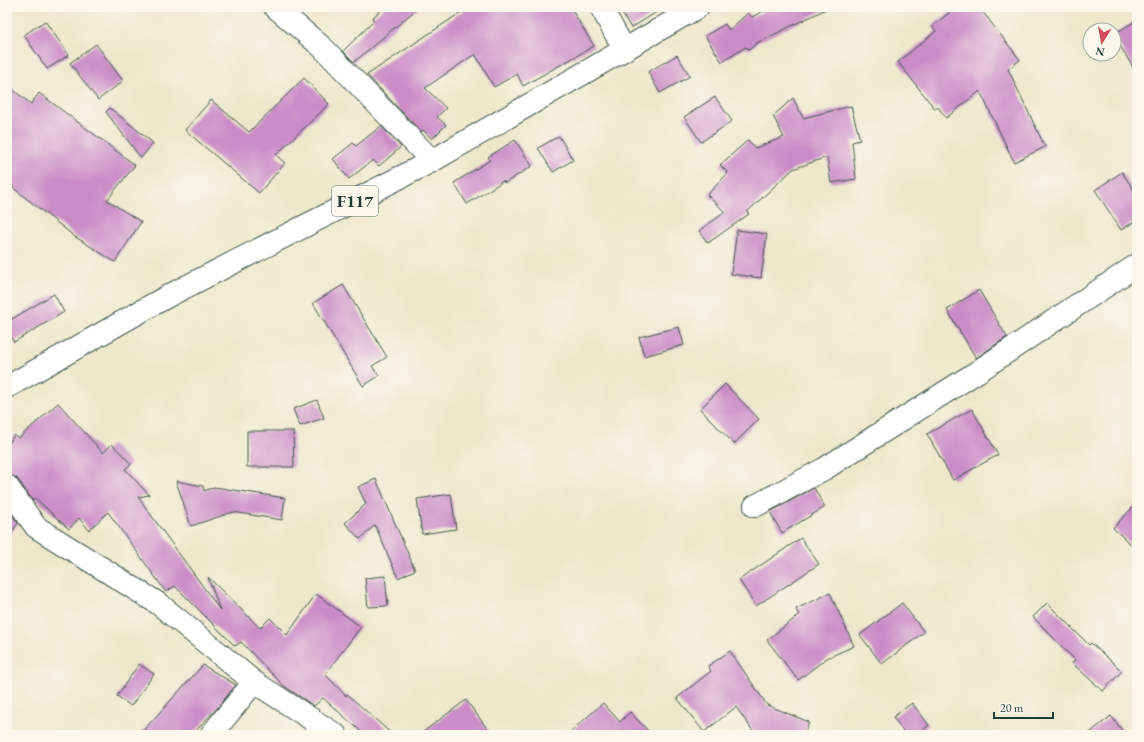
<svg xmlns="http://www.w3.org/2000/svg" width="1144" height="742" viewBox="0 0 1144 742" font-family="'EB Garamond',serif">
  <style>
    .building { fill: #ca8cc8 }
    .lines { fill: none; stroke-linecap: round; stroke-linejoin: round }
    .minor-casing { stroke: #3e564b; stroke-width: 24 }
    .primary-casing { stroke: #3e564b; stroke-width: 24 }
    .minor { stroke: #fff; stroke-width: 22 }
    .primary { stroke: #fff; stroke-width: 22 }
    .labels { text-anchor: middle; stroke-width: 3; stroke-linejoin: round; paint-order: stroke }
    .shield { fill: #fbf7ec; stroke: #61756b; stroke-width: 1 }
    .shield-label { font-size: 17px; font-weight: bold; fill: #1f3d34 }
  </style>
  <rect width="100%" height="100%" fill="#fbf7ec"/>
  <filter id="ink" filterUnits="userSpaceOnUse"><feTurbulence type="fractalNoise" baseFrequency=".025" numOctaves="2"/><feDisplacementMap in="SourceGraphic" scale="8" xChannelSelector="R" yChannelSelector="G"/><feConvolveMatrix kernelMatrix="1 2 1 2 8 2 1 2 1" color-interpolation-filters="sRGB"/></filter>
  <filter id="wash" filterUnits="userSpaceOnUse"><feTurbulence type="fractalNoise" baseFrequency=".012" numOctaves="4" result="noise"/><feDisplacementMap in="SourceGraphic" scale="16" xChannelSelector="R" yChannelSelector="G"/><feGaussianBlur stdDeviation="0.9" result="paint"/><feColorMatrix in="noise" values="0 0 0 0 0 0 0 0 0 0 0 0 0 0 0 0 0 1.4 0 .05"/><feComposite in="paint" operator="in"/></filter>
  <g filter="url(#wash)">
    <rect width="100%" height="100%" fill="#ede7cb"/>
    <g id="blocks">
      <g class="building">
        <path d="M385 7H419L354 62 343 51 374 21 372 18Z"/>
        <path d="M469 7H570L594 46 523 86 517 74 494 87 475 54 425 88 446 108 437 117 446 125 432 139 423 130 421 132 367 75Z"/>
        <path d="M618 7H665L631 28Z"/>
        <path d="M771 7H830L757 43 749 50 746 47 722 62 705 36 725 24 729 30 748 13 752 17Z"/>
        <path d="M957 7H979L1020 60 1008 69 1045 147 1014 162 980 91 946 118 938 107 935 109 898 62 936 31 932 26Z"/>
        <path d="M1137 20V74L1114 36V34Z"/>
        <path d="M45 21 69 55 47 69 24 35Z"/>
        <path d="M96 44 123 81 98 100 70 63Z"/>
        <path d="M677 55 690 76 660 93 648 72Z"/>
        <path d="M304 78 329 104 276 155 285 163 259 193 185 130 211 100 249 132Z"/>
        <path d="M7 85 31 104 39 93 135 165 107 200 141 222 115 262 74 236 7 183Z"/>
        <path d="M715 97 732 121 701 142 684 117Z"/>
        <path d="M793 98 803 118 851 106 860 140 852 142 856 179 831 183 827 157 793 169 747 212 749 214 708 243 699 231 725 212 707 195 728 173 720 165 748 140 755 148 784 137 773 116Z"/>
        <path d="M110 108 153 143 141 158 106 112Z"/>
        <path d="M381 126 401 147 379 166 373 160 349 179 333 159 353 143 356 146Z"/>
        <path d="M559 136 573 160 553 172 538 148Z"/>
        <path d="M515 140 532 166 505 183 503 181 467 204 454 183 490 160 488 157Z"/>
        <path d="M1122 172 1137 195V220L1121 230 1095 190Z"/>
        <path d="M737 230 767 234 761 278 731 274Z"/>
        <path d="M343 285 387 357 372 366 379 376 363 386 313 303Z"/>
        <path d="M979 290 1007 337 976 358 947 310Z"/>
        <path d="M54 294 64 312 14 342 7 330V322Z"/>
        <path d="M679 327 684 345 644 356 639 337Z"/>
        <path d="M725 384 759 419 734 444 700 409Z"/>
        <path d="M317 400 324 418 300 426 293 409Z"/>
        <path d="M58 403 103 453 112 444 131 464 125 469 149 495 138 497 220 610 208 577 260 628 270 618 287 635 316 594 361 627 325 674 346 696 347 694 393 735H365L323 698 314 706 284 686 241 642 235 646 175 586 166 592 108 512 89 530 79 518 69 529 35 498 33 501 17 478 7 474V447L14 435 19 438Z"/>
        <path d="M972 409 998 455 953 480 927 434Z"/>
        <path d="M247 431H293L294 467H247Z"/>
        <path d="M376 479 415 570 398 578 375 525 360 539 345 523 366 504 358 487Z"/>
        <path d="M176 481 203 486 204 491 214 487 285 498 282 520 233 512 191 526Z"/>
        <path d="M814 488 825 507 782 533 770 512Z"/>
        <path d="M451 494 456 529 422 534 417 499Z"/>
        <path d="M1137 503V550L1113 528Z"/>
        <path d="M7 508 18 523 7 540Z"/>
        <path d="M801 538 819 564 756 606 739 580Z"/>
        <path d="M385 576 388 606 368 607 365 578Z"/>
        <path d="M830 593 854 646 827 658 798 680 767 640 799 615 796 609Z"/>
        <path d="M902 603 924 632 882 664 860 635Z"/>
        <path d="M1047 603 1089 645 1091 643 1122 671 1103 691 1072 663 1075 660 1033 617Z"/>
        <path d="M730 651 767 705 809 722 804 735H756L736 707 704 732 677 698 711 671 708 666Z"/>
        <path d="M139 664 154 674 131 706 117 696Z"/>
        <path d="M203 665 236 685 218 707 192 735H139Z"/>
        <path d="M466 700 492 735H419Z"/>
        <path d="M603 703 620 722 630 712 652 735H567Z"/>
        <path d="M912 703 929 725 917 735H906L893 717Z"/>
        <path d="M1111 716 1126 735H1087Z"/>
      </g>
    </g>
  </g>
  <g filter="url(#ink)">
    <use href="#blocks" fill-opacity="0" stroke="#3e564b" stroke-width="1"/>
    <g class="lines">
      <g class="minor-casing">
        <g id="minor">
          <path d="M275 7 323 48 432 161"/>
          <path d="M601 7 624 49"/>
          <path d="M7 486 36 527 159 604 254 682 336 735"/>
          <path d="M755 506 824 469 977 372 1137 265"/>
          <path d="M211 735 254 682"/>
        </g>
      </g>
      <g class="primary-casing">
        <path id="primary" d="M7 387 168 296 432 161 698 7"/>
      </g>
      <use href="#minor" class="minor"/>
      <use href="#primary" class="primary"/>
    </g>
  </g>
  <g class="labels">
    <rect class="shield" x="332" y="186" width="46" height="30" rx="3"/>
    <g class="shield-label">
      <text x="355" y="207">F117</text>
    </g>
  </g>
  <rect width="1144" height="742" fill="none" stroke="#fbf7ec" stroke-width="24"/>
  <g transform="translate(1102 42) rotate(191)"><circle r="19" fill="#fbf7ec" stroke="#a3ada2"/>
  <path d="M0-3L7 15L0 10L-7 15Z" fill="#d1495b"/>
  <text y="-6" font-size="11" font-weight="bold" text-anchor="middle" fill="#1f3d34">N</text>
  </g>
  <path d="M994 712v6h59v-6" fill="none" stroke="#1f3d34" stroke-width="2"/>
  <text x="1000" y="712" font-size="12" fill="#1f3d34" stroke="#fbf7ec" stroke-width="3" paint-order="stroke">20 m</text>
</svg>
